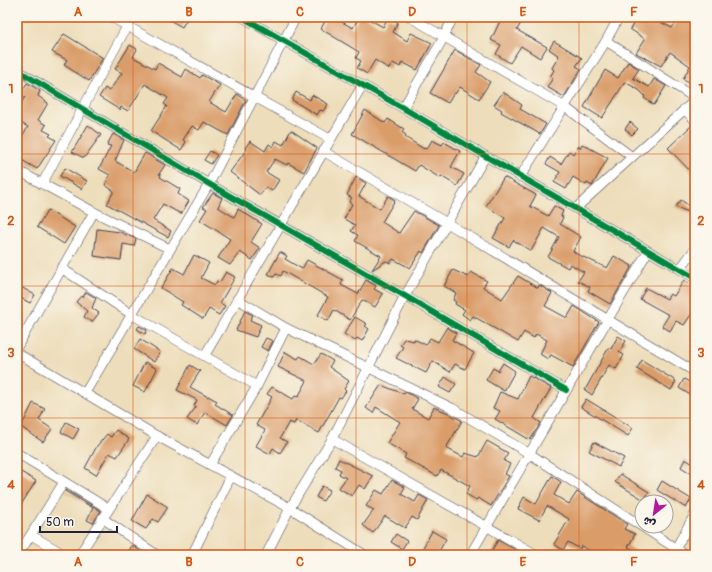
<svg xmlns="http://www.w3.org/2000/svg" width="712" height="572" viewBox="0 0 712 572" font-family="Pangolin,'Playpen Sans Arabic',sans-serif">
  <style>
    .building { fill: #da9d6a }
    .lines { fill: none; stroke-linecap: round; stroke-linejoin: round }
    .street-casing { stroke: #403e4e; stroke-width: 10 }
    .street { stroke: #fff; stroke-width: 9 }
    .cycleway-casing { stroke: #fbf7ec; stroke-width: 8 }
    .cycleway { stroke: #00873e; stroke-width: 6 }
    .grid { fill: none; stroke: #d45411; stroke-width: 1; stroke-opacity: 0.55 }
    .neatline { fill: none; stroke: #d45411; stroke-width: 1.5 }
    .grid-label { font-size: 13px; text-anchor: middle; font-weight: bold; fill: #d45411 }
  </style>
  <rect width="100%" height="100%" fill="#fbf7ec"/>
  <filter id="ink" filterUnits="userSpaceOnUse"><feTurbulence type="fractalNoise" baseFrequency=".025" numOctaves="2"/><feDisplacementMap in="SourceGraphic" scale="8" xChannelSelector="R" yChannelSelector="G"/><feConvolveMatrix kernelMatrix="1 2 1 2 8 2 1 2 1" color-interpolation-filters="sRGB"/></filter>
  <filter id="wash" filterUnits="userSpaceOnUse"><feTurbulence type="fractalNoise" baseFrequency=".012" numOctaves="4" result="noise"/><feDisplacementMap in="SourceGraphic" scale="16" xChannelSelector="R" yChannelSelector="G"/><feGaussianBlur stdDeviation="0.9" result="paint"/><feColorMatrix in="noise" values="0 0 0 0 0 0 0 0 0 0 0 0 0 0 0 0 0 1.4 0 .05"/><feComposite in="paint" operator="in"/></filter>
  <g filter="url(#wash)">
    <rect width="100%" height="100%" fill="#edddba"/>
    <g id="blocks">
      <g class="building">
        <path d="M164 17H188L182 27Z"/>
        <path d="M327 17H340L338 20 353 28 359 17H365L383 27 388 17 398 22 393 32 407 41 411 33 432 43 417 70 402 62 400 67 393 63 389 69 375 60 367 74 357 68 361 61 356 58 359 52 321 29Z"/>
        <path d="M502 17H524L517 30 547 47 540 58 521 46 510 63 496 54 501 45 491 40Z"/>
        <path d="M638 17H650L672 28 680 17H689L695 19V85L683 79 690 66 670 52 661 66 636 53 645 39 630 29Z"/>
        <path d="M64 34 103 58 89 81 64 65 67 60 52 52Z"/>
        <path d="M554 41 582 58 576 66 581 69 564 97 547 87 553 78 550 77 554 70 552 68 559 56 549 49Z"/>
        <path d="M130 45 137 49 133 57 155 69 158 63 182 77 186 69 200 78 202 75 220 85 209 102 226 112 237 94 246 100 228 135 204 122 199 130 192 126 183 140 186 142 181 150 151 131 167 106 164 104 168 98 145 84 128 111 121 107 120 110 99 97 105 88 109 91 122 73 115 69Z"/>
        <path d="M455 50 481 65 476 72 490 82 479 99 460 87 455 94 454 93 448 103 430 93Z"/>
        <path d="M628 62 639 69 633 78 649 87 654 79 666 86 654 105 644 98 645 96 639 90 625 82 602 118 584 107 605 70 618 78Z"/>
        <path d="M27 83 40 91 38 96 48 103 38 120 46 125 43 130 51 134 49 136 56 140 37 169 17 157V144L28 127 17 121V110L25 97 20 94Z"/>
        <path d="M296 92 310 100 312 95 328 104 323 111 320 110 317 115 292 100Z"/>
        <path d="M503 92 522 105 520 109 546 124 540 134 501 112 502 110 494 105Z"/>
        <path d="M365 110 385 123 388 119 404 129 402 132 406 135 405 137 424 149 425 148 427 149 432 140 442 145 444 142 460 151 451 167 464 174 457 186 441 176 440 178 419 165 415 171 352 134Z"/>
        <path d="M630 122 638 129 632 135 625 129Z"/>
        <path d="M88 125 101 135 84 158 72 152Z"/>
        <path d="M692 125 695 126V176L668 148Z"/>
        <path d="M291 130 317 148 304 172 288 163 287 165 275 159 266 172 279 180 272 191 266 187 260 195 230 172 247 149 245 148 250 141 265 151 269 144 273 147 276 141 283 145Z"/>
        <path d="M113 134 124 140 115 161 134 172 145 153 165 165 159 174 161 175 160 177 180 189 178 194 189 201 181 214 163 204 153 220 171 231 168 237 107 204 114 191 105 185 110 175 99 169 111 146 107 145Z"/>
        <path d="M582 144 608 158 592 186 587 183 586 185 573 177 566 189 554 182 560 172 546 164 550 157 561 164 569 151 573 154 578 146 580 148Z"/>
        <path d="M210 151 217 155 211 164 204 160Z"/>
        <path d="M65 168 87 181 82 189 60 176Z"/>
        <path d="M356 177 366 183 359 196 365 200 380 209 388 196 395 200 382 222 399 233 414 211 439 225 423 253 421 251 410 268 393 259 390 263 386 261 372 270 381 256 355 241 358 235 351 231 355 225 344 219 352 204 349 202 352 198 347 195Z"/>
        <path d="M504 177 536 195 530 206 548 216 554 206 563 211 561 216 563 217 560 224 581 237 573 251 577 254 607 268 614 256 632 266 610 304 588 291 590 287 578 281 584 272 570 264 568 268 548 257 559 237 544 228 531 251 513 240 509 247 493 238 505 218 486 206Z"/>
        <path d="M213 193 222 198 218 207 234 217 238 209 262 224 251 242 260 248 252 260 240 252 230 265 218 258 230 239 200 220 207 209 203 207Z"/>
        <path d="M681 200 695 210V214L675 207Z"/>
        <path d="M48 210 75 227 64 244 37 227Z"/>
        <path d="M97 229 120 232 136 239 134 246 123 244 121 260 94 256Z"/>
        <path d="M280 252 287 256 285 259 302 269 307 260 343 280 341 285 358 294 366 280 376 286 374 289 383 294 375 307 362 300 350 320 334 310 328 321 318 315 328 297 283 271 281 276 276 274 274 277 268 274Z"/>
        <path d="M194 255 209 263 201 278 215 285 217 281 220 282 226 272 235 277 220 303 225 306 219 315 209 309 203 319 181 305 183 302 161 288 173 268 184 274Z"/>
        <path d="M453 270 468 277 471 272 487 281 483 287 502 299 518 276 538 288 539 285 552 293 545 306 567 318 574 306 599 322 573 367 551 355 548 359 540 354 547 340 536 334 534 338 524 332 518 342 473 316 470 320 462 314 465 310 455 304 456 302 453 300 456 293 444 286Z"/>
        <path d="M684 280 695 287V309L684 325 676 321 670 331 662 326 669 315 640 299 646 288 667 299 670 294 674 296Z"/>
        <path d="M21 287 35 295 30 303 17 296Z"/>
        <path d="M86 292 96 298 92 308 99 313 92 322 84 317 87 311 76 302 81 296 83 297Z"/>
        <path d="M245 311 253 315 250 320 261 325 256 337 236 330Z"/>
        <path d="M355 317 367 324 365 326 369 329 362 341 357 338 355 341 344 334Z"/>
        <path d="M139 326 147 330 145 334 137 329Z"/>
        <path d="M447 327 456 333 452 340 474 353 465 369 455 364 450 372 433 361 426 373 396 358 403 347 400 345 404 339 414 341V339L426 345 430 338 438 342Z"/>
        <path d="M618 336 626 341 619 352 624 355 616 369 609 365 592 395 585 390 609 347 611 349Z"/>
        <path d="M266 338 273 341 268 351 261 347Z"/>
        <path d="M140 339 160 352 154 362 134 349Z"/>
        <path d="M285 352 298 359 300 356 314 364 321 354 333 361 329 367 349 381 344 389 346 391 341 398 339 397 319 433 296 420 294 424 289 422 280 438 287 442 280 453 273 448 270 454 256 446 265 430 256 425 272 397 267 394 272 387 293 399 295 396 298 397 307 381 278 367Z"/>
        <path d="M642 360 676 381 671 390 637 369Z"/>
        <path d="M145 362 157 369 145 392 133 386Z"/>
        <path d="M503 363 515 371 504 391 486 380 493 368 498 371Z"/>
        <path d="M190 365 200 371 190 387 208 397V396L217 401 215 404 233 415 227 425 205 412 197 425 187 419 196 407 194 406 197 400 177 390Z"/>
        <path d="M529 376 551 388 534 418 541 423 530 440 495 419 500 411 493 408 500 392 518 399Z"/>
        <path d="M445 377 456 384 450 393 439 387Z"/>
        <path d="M684 379 695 385V398L679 388Z"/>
        <path d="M381 385 404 394 406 392 418 399 412 409 428 418 434 407 448 413 462 421 446 448 463 457 465 453 478 457 487 441 508 453 504 461 510 464 505 474 509 476 491 506 478 498 476 500 466 494 470 486 441 470 437 476 404 458 406 454 387 443 400 422 376 407 373 413 366 408Z"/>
        <path d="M586 399 633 428 628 436 581 407Z"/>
        <path d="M33 403 45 409 39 420 52 429 43 442 21 427Z"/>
        <path d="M66 422 79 429 73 439 61 432Z"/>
        <path d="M116 430 129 439 117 457 109 453 96 475 85 468 97 446 107 434 111 437Z"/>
        <path d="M594 442 624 458 619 467 589 451Z"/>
        <path d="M339 459 373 476 365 489 359 485 352 496 339 488 346 478 339 474 341 470 335 467Z"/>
        <path d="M685 459 695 465V476L681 467Z"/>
        <path d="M21 472 36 481 17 511V478Z"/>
        <path d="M620 474 649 492 644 500 615 482Z"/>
        <path d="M552 476 561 482 554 495 569 504 577 492 627 524 624 529 635 534 628 547 644 555H598L581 546 580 549 568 542 563 550 554 544 569 519 547 506 539 520 518 509 524 497 536 504Z"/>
        <path d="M392 480 405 487 401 494 415 502 419 495 428 500 417 520 412 517 405 528 385 516 373 533 363 525 374 510 366 506 376 490 383 494Z"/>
        <path d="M662 481 691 499 686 508 657 490Z"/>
        <path d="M322 486 330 490 323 501 316 497Z"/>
        <path d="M66 490 101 511 93 523 87 520 93 508 65 491Z"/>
        <path d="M147 494 168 507 158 522 153 519 146 529 132 521Z"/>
        <path d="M432 531 446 539 437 555H419Z"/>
        <path d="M396 534 407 541 402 549 391 542Z"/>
        <path d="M498 540 505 544 525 555H489Z"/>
        <path d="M132 545 140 551 138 555H127Z"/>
      </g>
    </g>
  </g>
  <g filter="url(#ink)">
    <use href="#blocks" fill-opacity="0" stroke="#403e4e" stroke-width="1"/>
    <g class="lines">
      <g class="street-casing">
        <g id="street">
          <path d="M111 17 330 139"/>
          <path d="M242 17 403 108 695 278"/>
          <path d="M410 17 565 107 631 156"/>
          <path d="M606 41 695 98"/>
          <path d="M17 70 209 184 405 296 566 390"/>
          <path d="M403 108 444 37 453 17"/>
          <path d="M684 109 695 120"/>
          <path d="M323 151 447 223 695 372"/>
          <path d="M17 170 94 212 170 249"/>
          <path d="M520 177 606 41 619 17"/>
          <path d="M42 184 132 17"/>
          <path d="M576 208 695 100"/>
          <path d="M61 268 131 314 257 386"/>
          <path d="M680 269 695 249"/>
          <path d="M237 299 286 328 452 408 530 454 686 555"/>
          <path d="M17 347 94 212"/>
          <path d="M17 353 157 436 290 508 365 555"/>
          <path d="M205 355 362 86"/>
          <path d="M85 393 209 184 296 17"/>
          <path d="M332 439 537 555"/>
          <path d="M17 453 109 509"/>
          <path d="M210 465 257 386 286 328"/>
          <path d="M102 518 157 555"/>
          <path d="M31 535 65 555"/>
          <path d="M18 555 64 482"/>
          <path d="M79 555 157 436"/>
          <path d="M192 555 231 476"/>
          <path d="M266 555 290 508 332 439 405 296 485 157"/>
          <path d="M470 555 648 251"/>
          <path d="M672 555 695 514"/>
        </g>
      </g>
      <use href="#street" class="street"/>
      <g class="cycleway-casing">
        <g id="cycleway">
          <path d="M242 17 403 108 695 278"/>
          <path d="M17 70 209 184 405 296 566 390"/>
        </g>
      </g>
      <use href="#cycleway" class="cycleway"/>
    </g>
  </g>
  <path class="grid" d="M133 17V555M245 17V555M356 17V555M467 17V555M579 17V555M17 154H695M17 286H695M17 418H695"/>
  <rect width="712" height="572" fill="none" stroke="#fbf7ec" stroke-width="44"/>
  <g transform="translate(654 514) rotate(210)"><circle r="19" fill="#fbf7ec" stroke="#a4a2a5"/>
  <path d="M0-3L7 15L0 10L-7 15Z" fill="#b5179e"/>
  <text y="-6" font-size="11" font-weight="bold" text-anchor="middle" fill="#22223b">ش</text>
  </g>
  <path d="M40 526v6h77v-6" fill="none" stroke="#22223b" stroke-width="2"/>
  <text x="46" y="526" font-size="12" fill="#22223b" stroke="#fbf7ec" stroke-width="3" paint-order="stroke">50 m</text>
  <rect x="22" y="22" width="668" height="528" class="neatline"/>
  <g class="grid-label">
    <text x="78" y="16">A</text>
    <text x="189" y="16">B</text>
    <text x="300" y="16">C</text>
    <text x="412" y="16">D</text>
    <text x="523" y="16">E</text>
    <text x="634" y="16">F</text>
    <text x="11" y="93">1</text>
    <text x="701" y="93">1</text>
    <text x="11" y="225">2</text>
    <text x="701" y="225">2</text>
    <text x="11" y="357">3</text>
    <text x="701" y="357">3</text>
    <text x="11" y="489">4</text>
    <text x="701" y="489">4</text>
    <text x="78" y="566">A</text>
    <text x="189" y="566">B</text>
    <text x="300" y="566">C</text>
    <text x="412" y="566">D</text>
    <text x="523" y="566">E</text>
    <text x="634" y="566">F</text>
  </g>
</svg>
